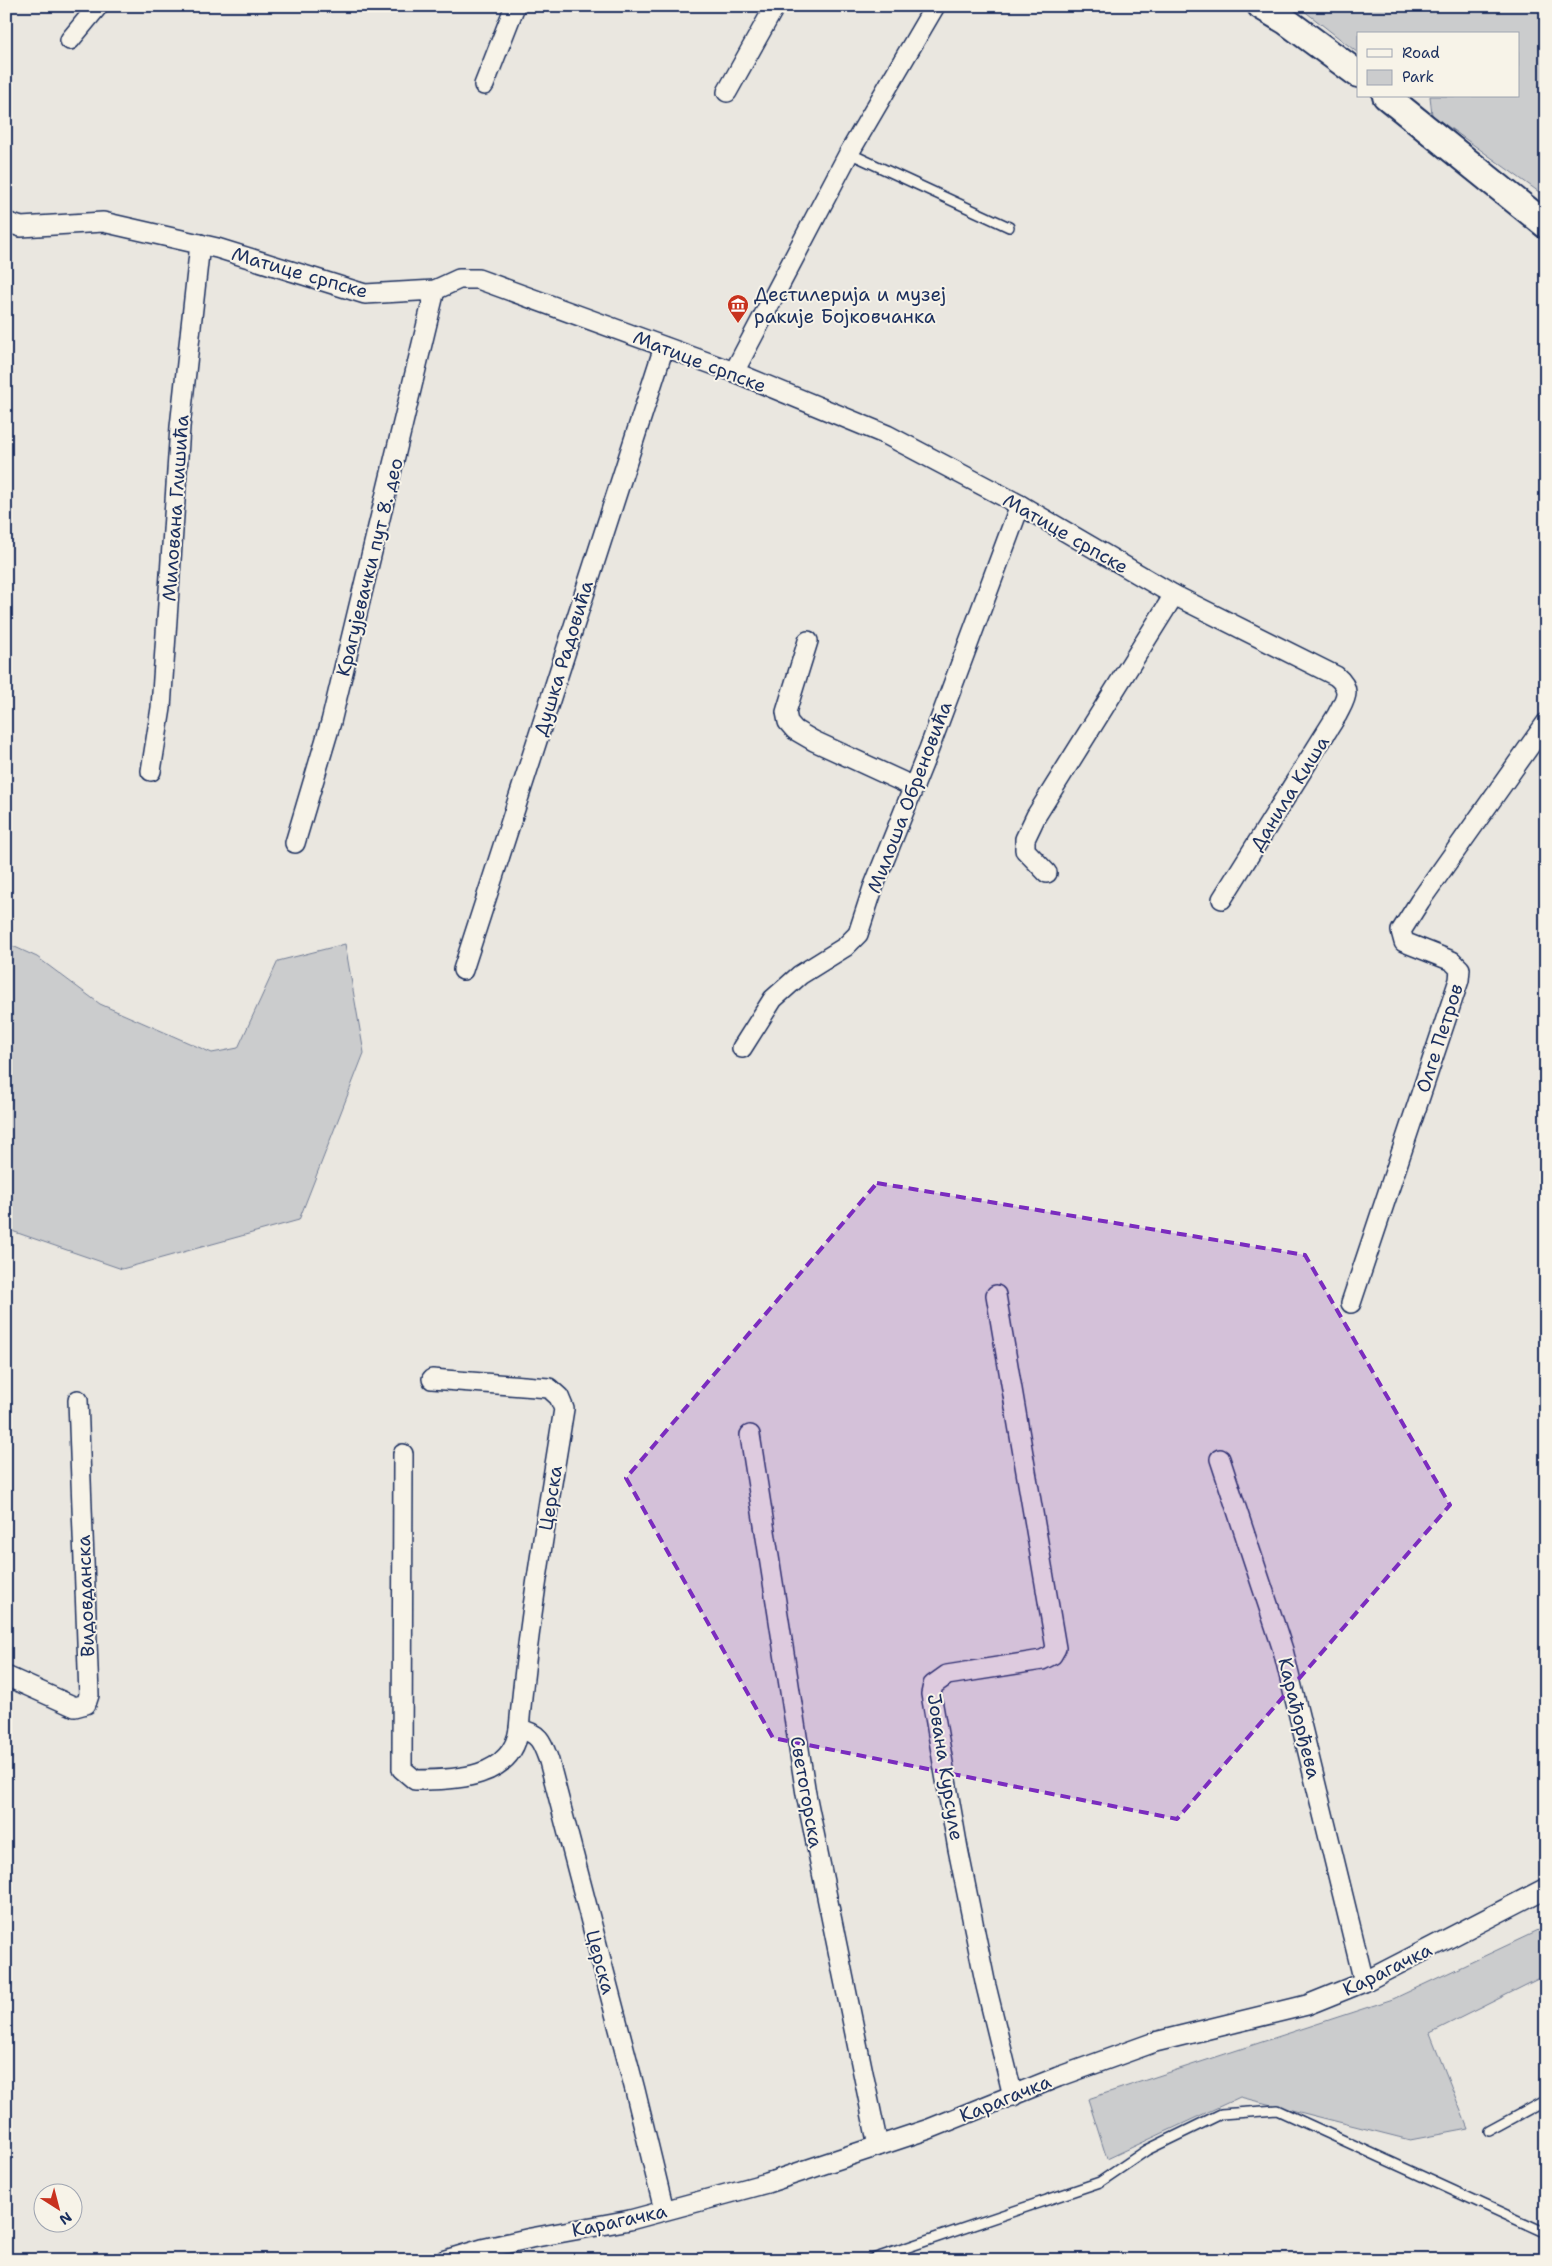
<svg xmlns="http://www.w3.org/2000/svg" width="1552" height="2266" viewBox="0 0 1552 2266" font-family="'Shantell Sans',sans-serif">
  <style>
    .green { fill: #cbcccd; stroke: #737e96 }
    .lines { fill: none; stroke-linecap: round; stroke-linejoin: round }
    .lane-casing { stroke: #1b2f5e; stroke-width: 12 }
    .street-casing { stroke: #1b2f5e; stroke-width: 22 }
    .secondary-casing { stroke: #1b2f5e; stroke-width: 30 }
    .lane { stroke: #f7f3e8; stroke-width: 9 }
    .street { stroke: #f7f3e8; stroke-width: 19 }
    .secondary { stroke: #f7f3e8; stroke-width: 26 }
    .marked { fill: #7b2cbf; fill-opacity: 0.2; stroke: #7b2cbf; stroke-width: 4; stroke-dasharray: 10 6; stroke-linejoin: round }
    .labels { text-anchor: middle; stroke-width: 4; stroke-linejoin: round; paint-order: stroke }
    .street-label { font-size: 19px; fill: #1b2f5e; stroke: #f7f3e8 }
    .poi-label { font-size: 19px; fill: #1b2f5e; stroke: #f7f3e8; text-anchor: start }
  </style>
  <rect width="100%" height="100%" fill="#eae7e0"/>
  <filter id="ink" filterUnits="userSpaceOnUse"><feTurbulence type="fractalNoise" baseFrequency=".02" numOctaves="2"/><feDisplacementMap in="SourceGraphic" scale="10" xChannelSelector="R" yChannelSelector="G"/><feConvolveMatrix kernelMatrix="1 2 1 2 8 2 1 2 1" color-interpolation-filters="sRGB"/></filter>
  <g filter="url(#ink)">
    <g class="green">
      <path d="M1298 6H1546V197L1432 115 1430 96H1518V34H1358V53Z"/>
      <path d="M6 943 37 957 100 1004 212 1053 238 1048 278 961 345 944 364 1053 299 1220 122 1269 6 1229Z"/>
      <path d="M1546 1927V1975L1430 2033 1468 2129 1410 2140 1240 2097 1107 2159 1088 2099 1393 1999Z"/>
    </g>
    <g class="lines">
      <g class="lane-casing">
        <g id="lane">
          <path d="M849 153 1009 227"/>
          <path d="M1489 2131 1546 2100"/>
          <path d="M870 2260 1100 2182 1147 2150 1221 2114 1277 2110 1546 2233"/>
        </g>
      </g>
      <g class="street-casing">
        <g id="street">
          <path d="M70 40 98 6"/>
          <path d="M484 85 515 6"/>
          <path d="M727 92 775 6"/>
          <path d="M6 222 21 227 103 222 217 248 365 294 435 290 459 279H478L734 372 887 435 1020 505 1174 595 1336 676C1353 690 1345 699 1337 715L1222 899"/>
          <path d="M734 372 849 153 935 6"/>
          <path d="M808 641 786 712 788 722 795 730 814 741 914 787"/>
          <path d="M151 771 161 708 180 427 200 244"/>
          <path d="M295 843 331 722 435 290"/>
          <path d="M1047 873 1025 850V839L1036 816 1174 595"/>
          <path d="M463 970 664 347"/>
          <path d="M742 1048 773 999 800 975 845 947 858 934 873 888 929 749 1020 505"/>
          <path d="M996 1295 1056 1648 1052 1655 1042 1660 947 1675 933 1685 931 1694 958 1849 986 1986 1013 2096"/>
          <path d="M1351 1303 1459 980 1460 969 1452 961 1404 942 1401 931 1420 901 1546 723"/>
          <path d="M432 1379 549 1388 559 1397 564 1409C547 1515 528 1622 519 1729 540 1733 542 1742 549 1761L635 2090 664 2210"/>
          <path d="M750 1435 806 1794 878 2146"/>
          <path d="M403 1454 402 1769 415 1780C455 1780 512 1779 519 1729"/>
          <path d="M1220 1459 1283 1650 1364 1982"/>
          <path d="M6 1676 75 1707 86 1704 89 1695 78 1400"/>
          <path d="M445 2260 482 2249 531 2238 630 2220 767 2183 929 2129 1058 2077 1155 2042 1307 2005 1364 1982 1546 1888"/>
        </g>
      </g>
      <g class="secondary-casing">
        <g id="secondary">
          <path d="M1261 6 1286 21 1358 74"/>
          <path d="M1386 96 1546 225"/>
        </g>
      </g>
      <use href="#lane" class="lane"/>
      <use href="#street" class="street"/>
      <use href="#secondary" class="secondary"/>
    </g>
  </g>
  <path class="marked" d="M877 1183 1305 1255 1450 1505 1177 1819 773 1738 626 1478Z"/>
  <defs>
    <g id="museum-pin" transform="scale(1.125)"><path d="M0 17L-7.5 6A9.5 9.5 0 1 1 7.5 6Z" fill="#c8321e" stroke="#f7f3e8"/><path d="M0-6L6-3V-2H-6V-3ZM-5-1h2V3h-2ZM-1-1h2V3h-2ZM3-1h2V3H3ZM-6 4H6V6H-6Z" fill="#fff"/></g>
  </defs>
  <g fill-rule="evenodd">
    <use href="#museum-pin" x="738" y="305"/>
  </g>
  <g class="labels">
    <g class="street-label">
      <text transform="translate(300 272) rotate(16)" y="7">Матице српске</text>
      <text transform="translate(700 361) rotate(21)" y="7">Матице српске</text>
      <text transform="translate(175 508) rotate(-86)" y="7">Милована Глишића</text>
      <text transform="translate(1066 533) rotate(30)" y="7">Матице српске</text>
      <text transform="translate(369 567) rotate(-76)" y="7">Крагујевачки пут 8. део</text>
      <text transform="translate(563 658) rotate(-73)" y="7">Душка Радовића</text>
      <text transform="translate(1289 793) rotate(-58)" y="7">Данила Киша</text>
      <text transform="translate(909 797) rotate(-69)" y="7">Милоша Обреновића</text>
      <text transform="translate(1439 1038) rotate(-72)" y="7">Олге Петров</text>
      <text transform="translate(550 1498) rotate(-81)" y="7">Церска</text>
      <text transform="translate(85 1596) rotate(-92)" y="7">Видовданска</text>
      <text transform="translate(1300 1718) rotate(76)" y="7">Карађорђева</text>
      <text transform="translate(946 1767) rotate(81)" y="7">Јована Курсуле</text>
      <text transform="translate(807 1792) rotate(80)" y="7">Светогорска</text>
      <text transform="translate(601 1962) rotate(75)" y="7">Церска</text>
      <text transform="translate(1387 1969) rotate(-26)" y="7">Карагачка</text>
      <text transform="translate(1005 2098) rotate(-22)" y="7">Карагачка</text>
      <text transform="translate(619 2220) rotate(-12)" y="7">Карагачка</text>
    </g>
    <g class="poi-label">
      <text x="754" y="301">Дестилерија и музеј<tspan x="754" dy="22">ракије Бојковчанка</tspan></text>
    </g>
  </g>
  <rect width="1552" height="2266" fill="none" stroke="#f7f3e8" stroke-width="25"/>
  <rect x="12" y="12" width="1527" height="2241" fill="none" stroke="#1b2f5e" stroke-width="2" filter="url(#ink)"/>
  <rect x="1357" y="32" width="162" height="65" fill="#f7f3e8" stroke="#9fa5b1"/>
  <rect x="1367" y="49" width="25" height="8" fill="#f7f3e8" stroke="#9fa5b1"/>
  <text x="1402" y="58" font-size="15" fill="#1b2f5e">Road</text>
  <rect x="1367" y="70" width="25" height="15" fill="#cbcccd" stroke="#9fa5b1"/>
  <text x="1402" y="82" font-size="15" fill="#1b2f5e">Park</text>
  <g transform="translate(58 2208) rotate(144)"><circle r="24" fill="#f7f3e8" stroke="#9fa5b1"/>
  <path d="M0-4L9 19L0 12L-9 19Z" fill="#c8321e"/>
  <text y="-8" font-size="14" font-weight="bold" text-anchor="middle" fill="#1b2f5e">N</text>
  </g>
</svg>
